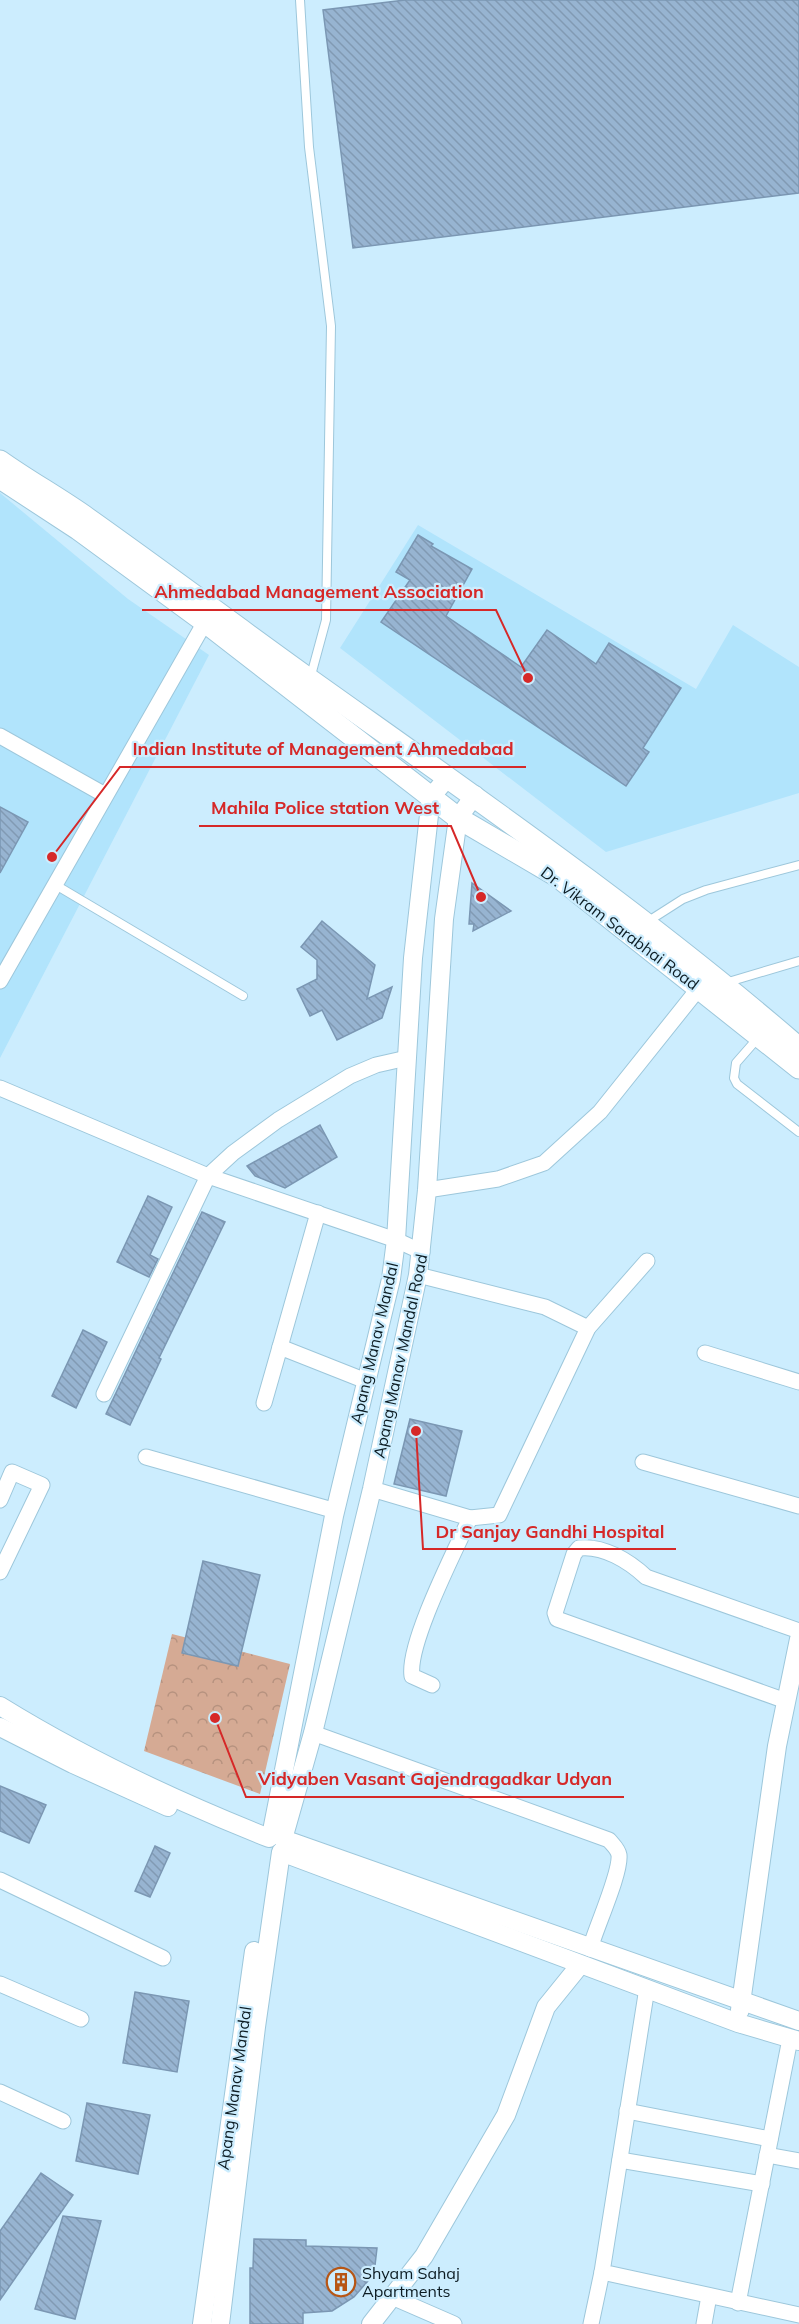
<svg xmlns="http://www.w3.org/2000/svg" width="799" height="2324" viewBox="0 0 799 2324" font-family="Mulish,sans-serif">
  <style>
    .built { fill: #b1e4fc }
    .forest { fill: url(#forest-crowns) }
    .building { fill: url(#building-back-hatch); stroke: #7b97b3; stroke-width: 1.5 }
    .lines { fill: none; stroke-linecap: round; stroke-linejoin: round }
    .service-casing { stroke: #9dc7db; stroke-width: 10 }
    .minor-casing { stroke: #9dc7db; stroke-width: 17 }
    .tertiary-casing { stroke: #9dc7db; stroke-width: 20 }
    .secondary-casing { stroke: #9dc7db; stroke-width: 23 }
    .service { stroke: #fff; stroke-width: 8 }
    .minor { stroke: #fff; stroke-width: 15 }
    .tertiary { stroke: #fff; stroke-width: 18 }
    .secondary { stroke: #fff; stroke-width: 21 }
    .labels { text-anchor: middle; stroke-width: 4.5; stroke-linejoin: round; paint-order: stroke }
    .street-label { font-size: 16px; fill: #0c1c23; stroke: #ccedfe }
    .poi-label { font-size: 16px; fill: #0c1c23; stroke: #ccedfe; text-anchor: start }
    .leader { fill: none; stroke: #d62828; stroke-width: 2 }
    .callout-dot { fill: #d62828; stroke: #ccedfe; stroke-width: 2 }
    .callout-label { font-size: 18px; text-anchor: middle; font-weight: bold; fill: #d62828; stroke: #ccedfe; stroke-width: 4.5; stroke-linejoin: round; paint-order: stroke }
  </style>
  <defs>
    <pattern id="forest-crowns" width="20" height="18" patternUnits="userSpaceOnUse" patternTransform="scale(1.5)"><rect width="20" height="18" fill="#d5aa94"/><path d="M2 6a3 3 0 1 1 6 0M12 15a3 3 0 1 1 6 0" fill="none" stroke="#b6927f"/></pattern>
    <pattern id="building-back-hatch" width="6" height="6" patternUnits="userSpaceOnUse" patternTransform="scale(1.5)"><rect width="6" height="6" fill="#97b4d1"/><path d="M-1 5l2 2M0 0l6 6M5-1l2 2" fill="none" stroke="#819ab3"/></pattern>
  </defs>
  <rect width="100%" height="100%" fill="#ccedfe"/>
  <g class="built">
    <path d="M0 493 128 599 209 655 0 1058Z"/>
    <path d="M418 525 696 689 733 625 799 667V793L606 852 340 648Z"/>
  </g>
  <path class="forest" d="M172 1634 290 1664 260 1794 144 1751Z"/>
  <g class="building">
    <path d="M405 0H799V193L353 248 323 10Z"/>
    <path d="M418 535 433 544 431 546 472 569 446 616 521 667 547 630 596 664 609 643 681 688 643 748 649 752 626 786 381 622 410 580 396 572Z"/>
    <path d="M0 807 28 822 0 873Z"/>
    <path d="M472 883 511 911 473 931 474 924H469Z"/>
    <path d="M322 921 375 965 367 999 392 987 382 1018 337 1040 322 1010 310 1016 297 989 317 979V960L301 947Z"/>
    <path d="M320 1125 337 1157 285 1188 255 1176 247 1166Z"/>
    <path d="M148 1196 172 1207 150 1255 158 1259 149 1277 117 1262Z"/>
    <path d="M202 1212 225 1222 159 1358 161 1359 130 1425 106 1414Z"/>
    <path d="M83 1330 107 1342 76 1408 52 1396Z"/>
    <path d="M410 1419 462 1431 446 1496 394 1484Z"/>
    <path d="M203 1561 260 1575 238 1666 182 1653Z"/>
    <path d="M0 1786 46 1805 29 1843 0 1831Z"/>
    <path d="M155 1846 170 1853 150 1897 135 1891Z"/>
    <path d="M135 1992 189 2001 177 2072 123 2063Z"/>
    <path d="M87 2103 150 2115 138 2174 76 2161Z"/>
    <path d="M41 2173 73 2195 0 2300V2231Z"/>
    <path d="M63 2216 101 2221 75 2319 35 2309Z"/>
    <path d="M254 2239 306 2240V2246L377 2248 374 2274 354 2297 332 2311 303 2313V2324H250V2268H253Z"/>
  </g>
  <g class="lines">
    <g class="service-casing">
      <g id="service">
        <path d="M300 0 309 147 331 326 326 620 310 679"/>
        <path d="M54 884 243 996"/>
        <path d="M647 922 683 899 706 890 799 865"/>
        <path d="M725 983 799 961"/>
        <path d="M757 1039 736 1063 734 1078 737 1084 799 1132"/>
      </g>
    </g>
    <g class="minor-casing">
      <g id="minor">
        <path d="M0 736 105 795"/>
        <path d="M0 981 205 622"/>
        <path d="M0 1088 208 1176 396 1240 422 1252"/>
        <path d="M427 1190 498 1179 544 1163 600 1112 699 988"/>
        <path d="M418 1275 545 1307 588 1328"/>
        <path d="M280 1347 318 1213"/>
        <path d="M705 1353 799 1382"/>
        <path d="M104 1394 208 1176 233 1153 278 1120 350 1076 376 1065 407 1058"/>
        <path d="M264 1403 280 1347 366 1381"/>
        <path d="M146 1457 336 1511"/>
        <path d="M643 1462 799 1506"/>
        <path d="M372 1489 470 1518C455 1551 407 1644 412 1676L432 1685"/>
        <path d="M0 1500 12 1472 42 1485 0 1572"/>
        <path d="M470 1518 499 1515 588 1328 647 1261"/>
        <path d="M786 1701 557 1619 555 1613 574 1554 579 1548C603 1545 629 1561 646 1577L799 1631"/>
        <path d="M313 1733 609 1840C613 1845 618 1849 619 1855 621 1873 596 1927 590 1949"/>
        <path d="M0 1880 163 1958"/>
        <path d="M0 1984 81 2019"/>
        <path d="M647 1988 602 2272 799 2315"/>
        <path d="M0 2092 63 2121"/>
        <path d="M627 2111 770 2139"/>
        <path d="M767 2155 799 2161"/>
        <path d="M620 2160 762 2184"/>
        <path d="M392 2297 454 2324"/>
        <path d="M738 2303 790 2039"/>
        <path d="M591 2324 602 2272"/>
        <path d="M704 2324 709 2296"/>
      </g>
    </g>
    <g class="tertiary-casing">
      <g id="tertiary">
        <path d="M475 795 458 818 444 919 427 1190 418 1275 372 1489 313 1733 283 1839 799 2021"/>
        <path d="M0 1706C84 1758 176 1801 269 1838"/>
        <path d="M0 1727 73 1764 168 1807"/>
        <path d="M271 1836 334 1516 391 1279 396 1240 413 958 431 797 448 777"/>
        <path d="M740 2010 777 1746 799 1639"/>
        <path d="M202 2324 254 1951"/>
        <path d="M220 2324 256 2027 281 1852 738 2023 799 2041"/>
        <path d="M371 2324 424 2256 506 2115 546 2007 580 1965"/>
      </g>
    </g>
    <g class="secondary-casing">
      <g id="secondary">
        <path d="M0 461C28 481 59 498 87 518 162 571 235 626 309 679 476 798 644 914 799 1048"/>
        <path d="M0 478 78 529 205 622 458 818 557 876 799 1068"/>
      </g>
    </g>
    <use href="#service" class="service"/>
    <use href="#minor" class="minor"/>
    <use href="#tertiary" class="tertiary"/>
    <use href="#secondary" class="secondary"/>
  </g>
  <defs>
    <g id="building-ring" transform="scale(1.5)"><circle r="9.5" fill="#ccedfe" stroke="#b75615" stroke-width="1.5"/><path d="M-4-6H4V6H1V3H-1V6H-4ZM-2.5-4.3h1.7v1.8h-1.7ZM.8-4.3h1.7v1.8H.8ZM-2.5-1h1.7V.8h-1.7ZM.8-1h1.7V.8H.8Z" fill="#b75615"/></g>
  </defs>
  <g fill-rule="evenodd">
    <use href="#building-ring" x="341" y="2282"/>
  </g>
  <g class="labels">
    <g class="street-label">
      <text transform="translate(620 928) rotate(37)" y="6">Dr. Vikram Sarabhai Road</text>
      <text transform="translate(374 1343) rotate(-77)" y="6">Apang Manav Mandal</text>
      <text transform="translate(400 1356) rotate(-78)" y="6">Apang Manav Mandal Road</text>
      <text transform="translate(234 2088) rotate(-82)" y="6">Apang Manav Mandal</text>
    </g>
    <g class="poi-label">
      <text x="362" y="2279">Shyam Sahaj<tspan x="362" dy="18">Apartments</tspan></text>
    </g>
  </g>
  <path class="leader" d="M528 678L496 610H142M52 857L120 767H526M481 897L451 826H199M416 1431L423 1549H676M215 1718L246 1797H624"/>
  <g class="callout-dot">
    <circle cx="528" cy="678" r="6"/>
    <circle cx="52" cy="857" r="6"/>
    <circle cx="481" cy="897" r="6"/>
    <circle cx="416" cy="1431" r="6"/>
    <circle cx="215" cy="1718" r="6"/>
  </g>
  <g class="callout-label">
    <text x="319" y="598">Ahmedabad Management Association</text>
    <text x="323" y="755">Indian Institute of Management Ahmedabad</text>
    <text x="325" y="814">Mahila Police station West</text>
    <text x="550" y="1538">Dr Sanjay Gandhi Hospital</text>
    <text x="435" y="1785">Vidyaben Vasant Gajendragadkar Udyan</text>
  </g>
</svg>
